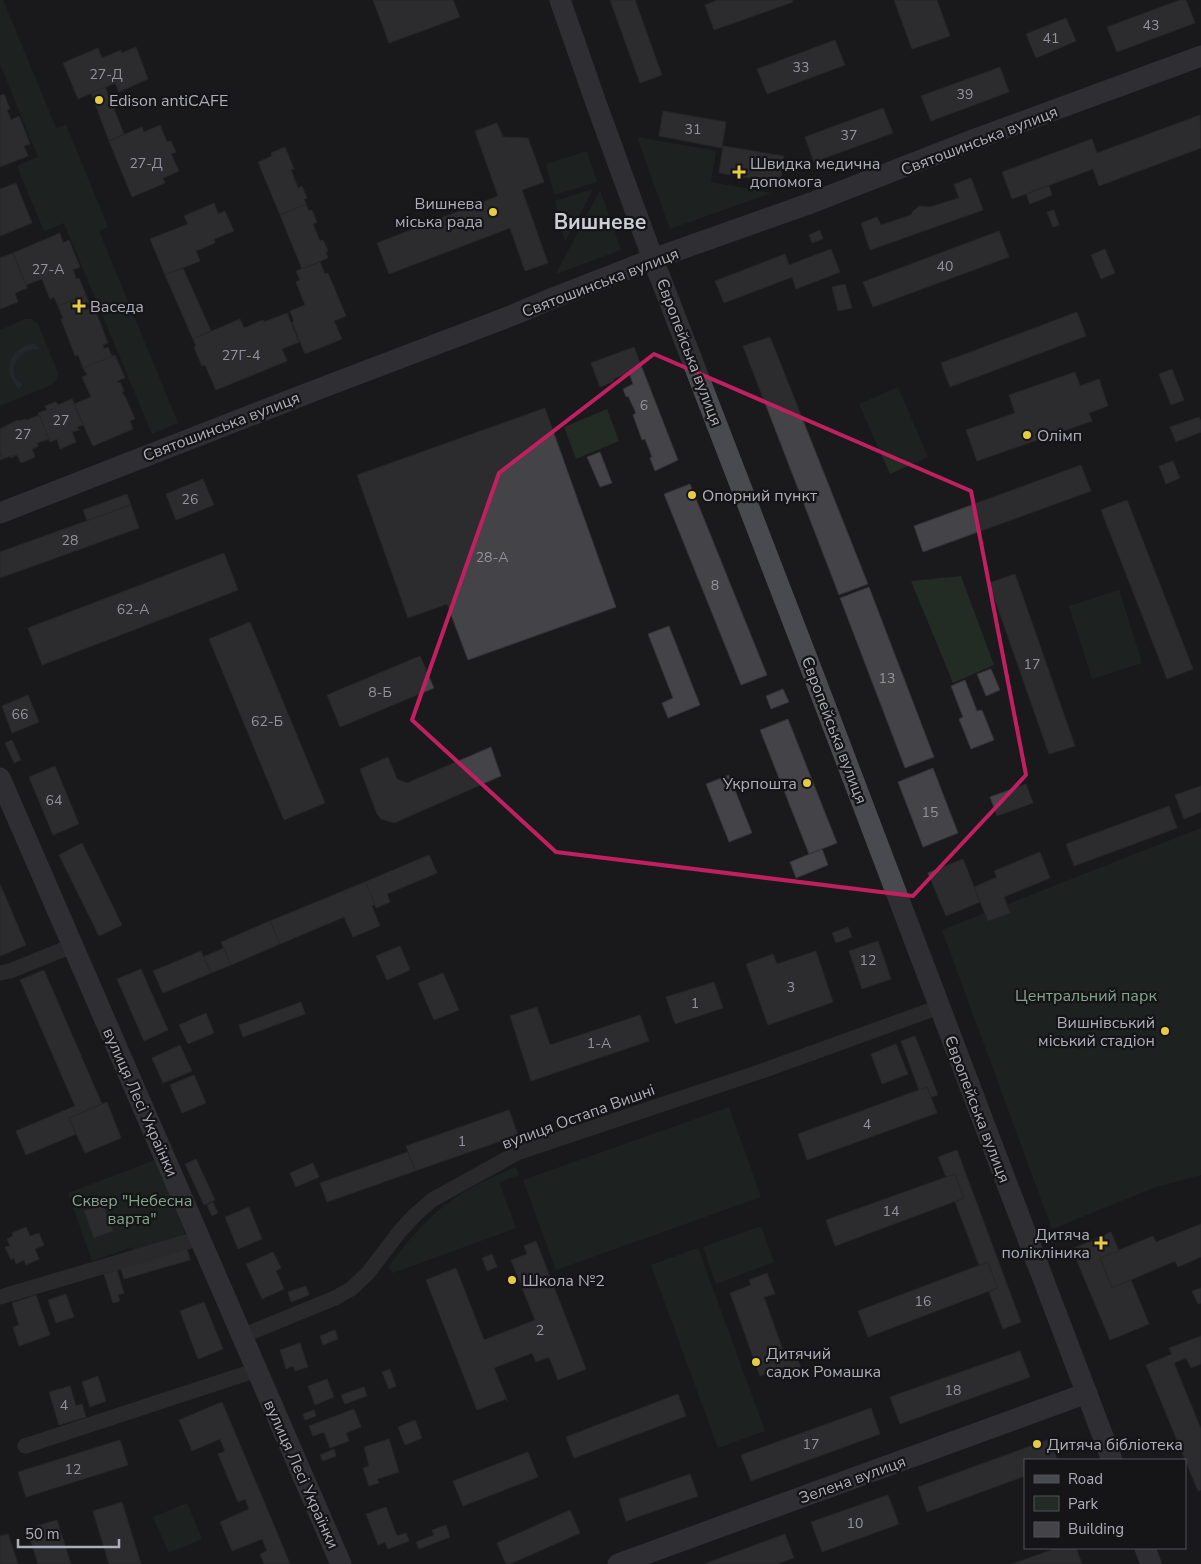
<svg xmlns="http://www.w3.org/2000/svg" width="1201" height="1564" viewBox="0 0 1201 1564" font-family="'Nunito Sans',sans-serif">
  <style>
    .green { fill: #232b25 }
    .water { fill: #30363f }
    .building { fill: #444348; stroke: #343337 }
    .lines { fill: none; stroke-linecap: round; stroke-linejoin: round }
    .street { stroke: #3c3c42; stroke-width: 15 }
    .secondary { stroke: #494950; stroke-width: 21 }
    .marked { fill: none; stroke: #c12060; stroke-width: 4; stroke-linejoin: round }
    .poi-dot { fill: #e7cb46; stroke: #151416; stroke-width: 2 }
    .labels { text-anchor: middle; stroke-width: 4.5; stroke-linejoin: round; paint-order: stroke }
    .number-label { font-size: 14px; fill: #93939e }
    .poi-label { font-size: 16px; fill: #adaeba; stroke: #151416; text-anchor: start }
    .street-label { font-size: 16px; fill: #adaeba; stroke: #151416 }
    .park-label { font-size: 16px; fill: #85a38c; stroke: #151416 }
    .district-label { font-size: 21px; font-weight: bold; fill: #cdced6; stroke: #151416 }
  </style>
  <rect width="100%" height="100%" fill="#1a191b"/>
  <g class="green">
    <path d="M0 0H3L56 128 66 125 108 227 99 231 178 423 152 434 64 223 44 231 17 166 38 157 0 64Z"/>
    <path d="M637 137 716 151 711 182 771 193 670 229Z"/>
    <path d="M587 151 597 182 554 195 546 164Z"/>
    <path d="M593 189 565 242 555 201Z"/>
    <path d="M600 190 621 250 556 274Z"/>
    <path d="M25 319H31L38 324 58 373 57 379 53 384 0 406V330Z"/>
    <path d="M898 387 928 457 890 474 859 404Z"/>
    <path d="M607 409 619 441 576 459 564 427Z"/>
    <path d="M961 576 994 665 953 683 911 581Z"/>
    <path d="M1119 590 1142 663 1092 679 1069 606Z"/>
    <path d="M1201 828V1175L1156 1187 1052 1229 942 930Z"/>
    <path d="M729 1107 761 1197 556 1270 523 1180Z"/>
    <path d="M155 1160 184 1230V1234L182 1237 135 1253 132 1247 92 1261 68 1193Z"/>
    <path d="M516 1167 519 1175 499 1182 516 1228 393 1273 388 1267C406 1244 423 1221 447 1204 467 1188 492 1177 516 1167Z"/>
    <path d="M761 1226 774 1262 716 1284 703 1247Z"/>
    <path d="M698 1248 765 1431 718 1448 651 1265Z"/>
    <path d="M187 1503 202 1539 169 1553 153 1517Z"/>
  </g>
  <path class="water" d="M35 343 39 349C18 348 3 374 23 384L19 389C1 370 9 348 35 343Z"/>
  <g class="building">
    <path d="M373 0H453L460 17 389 43Z"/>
    <path d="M610 0H635L662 75 640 83Z"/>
    <path d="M718 0H792L793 2 714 30 705 5Z"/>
    <path d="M894 0H937L950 36 912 49Z"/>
    <path d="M1180 0H1186L1195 23 1117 52 1107 27Z"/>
    <path d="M1066 18 1076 41 1036 58 1026 34Z"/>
    <path d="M835 40 845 65 767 94 757 69Z"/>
    <path d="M136 47 148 79 119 92 115 83 78 99 63 63 98 48 102 58 121 50 122 53Z"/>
    <path d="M1000 67 1009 92 931 121 921 96Z"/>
    <path d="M105 87 124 134 109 141 91 93Z"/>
    <path d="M4 94 10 109 7 110 11 120 19 116 30 144 24 146 28 156 0 167V96Z"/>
    <path d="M883 108 893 133 814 162 805 137Z"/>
    <path d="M663 111 726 122 722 148 659 136Z"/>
    <path d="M1200 115 1201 148 1099 186 1093 169 1012 199 1002 172 1092 139 1097 153Z"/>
    <path d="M497 123 503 137 528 138 544 182 522 190 548 263 525 271 510 228 389 274 377 243 498 196 475 131Z"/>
    <path d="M160 125 167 142 171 141 176 152 171 154 179 171 163 178 165 183 132 197 109 141 142 127 144 132Z"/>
    <path d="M723 146 784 156 780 183 719 173Z"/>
    <path d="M285 147 294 169 291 170 298 188 302 186 307 198 304 199 306 204 280 215 258 162 272 156 271 153Z"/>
    <path d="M971 178 983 210 870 250 861 223 877 217 881 225 911 215 913 211 919 206 930 207 959 198 954 184Z"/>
    <path d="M16 183 32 223 0 236V189Z"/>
    <path d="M1049 186 1052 195 1030 204 1026 194Z"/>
    <path d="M214 203 218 214 225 211 234 231 214 239 215 243 196 251 200 261 165 275 150 239 188 224 184 216Z"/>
    <path d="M306 204 309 211 312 210 317 222 313 224 320 241 323 240 328 251 326 252 328 258 302 269 280 215Z"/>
    <path d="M1054 210 1059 225 1053 227 1047 212Z"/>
    <path d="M820 230 823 239 812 243 809 235Z"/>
    <path d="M999 231 1009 257 873 307 863 282Z"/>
    <path d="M60 233 63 243 69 240 80 267 72 270 74 271 76 279 79 278 86 295 58 306 54 297 50 299 42 279 26 285 13 253Z"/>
    <path d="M831 249 840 272 796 289 792 277 724 303 715 281 785 254 789 265Z"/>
    <path d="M1105 249 1115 273 1101 279 1091 255Z"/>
    <path d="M13 253 27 288 15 293 18 302 0 309V258Z"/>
    <path d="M320 262 325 274 328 273 346 316 334 321 342 339 305 354 292 322 294 321 290 311 305 305 296 282 300 280 296 271Z"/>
    <path d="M183 268 211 331 193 339 165 275Z"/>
    <path d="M845 284 852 308 838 311 832 287Z"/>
    <path d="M86 295 89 303 86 304 88 309 94 307 108 343 103 345 104 349 108 347 112 357 83 368 78 355 75 356 61 319 63 318 58 306Z"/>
    <path d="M1077 312 1086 336 950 387 941 363Z"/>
    <path d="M287 313 299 342 282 349 287 361 216 390 205 365 202 366 194 347 196 346 193 339 240 319 244 328 263 320 264 322Z"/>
    <path d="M770 337 868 584 839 595 743 346Z"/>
    <path d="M634 347 678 460 655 471 650 458 652 457 645 439 642 440 633 415 636 413 628 396 626 397 623 389 633 384 629 373 613 379 614 381 600 387 591 363Z"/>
    <path d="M115 355 125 378 117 381 118 383 120 382 124 391 122 392 124 396H125L135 419 130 421 133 429 93 446 74 404 91 397 82 377 87 375 83 368Z"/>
    <path d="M1172 369 1184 400 1171 405 1159 374Z"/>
    <path d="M1075 372 1080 386 1099 379 1108 406 1089 413 1092 421 977 461 966 430 1015 413 1009 395Z"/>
    <path d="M72 399 83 425 77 427 79 430 72 432 76 442 60 449 57 439 50 442 49 439 37 443 38 446 32 449 35 457 21 463 17 455 11 458 10 456 0 460V429L18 420 19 421 26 419V421L39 415 38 413 47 410 45 406 56 402 58 405Z"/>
    <path d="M72 399 83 425 77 427 79 430 72 432 76 442 60 449 57 439 50 442 38 413 47 410 45 406 56 402 58 405Z"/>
    <path d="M545 408 616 607 468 660 447 604 408 618 357 475Z"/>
    <path d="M39 415 49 439 37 443 38 446 32 449 35 457 21 463 17 455 3 458 0 450V429L18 420 19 421 26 419V421Z"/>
    <path d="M1199 417 1201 421V432L1176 442 1170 427Z"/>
    <path d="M600 452 612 483 600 487 587 457Z"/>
    <path d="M1173 461 1180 478 1166 484 1159 466Z"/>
    <path d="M1081 465 1091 491 923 552 914 526Z"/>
    <path d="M203 479 214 505 176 520 166 494Z"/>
    <path d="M690 484 767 675 741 685 664 494Z"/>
    <path d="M127 494 131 505 87 521 83 510Z"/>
    <path d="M1127 500 1193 669 1167 679 1101 510Z"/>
    <path d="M131 505 139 528 0 578V552Z"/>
    <path d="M224 553 238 590 42 665 28 628Z"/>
    <path d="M1015 574 1075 746 1049 754 989 583Z"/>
    <path d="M869 587 934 757 905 768 840 598Z"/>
    <path d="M250 622 325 803 284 820 209 639Z"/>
    <path d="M669 626 700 705 668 718 662 703 673 698 648 634Z"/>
    <path d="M420 656 434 688 340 727 327 695Z"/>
    <path d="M991 669 1000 690 986 696 977 674Z"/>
    <path d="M965 680 977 711 982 710 994 740 971 749 959 719 963 717 951 686Z"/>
    <path d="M783 689 789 702 771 709 766 696Z"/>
    <path d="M28 695 39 722 12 733 2 706Z"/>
    <path d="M788 719 837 843 809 854 760 730Z"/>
    <path d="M12 740 21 760 14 763 5 743Z"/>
    <path d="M491 747 501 776 394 823 381 819 377 814 360 769 388 757 397 779 407 783Z"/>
    <path d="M55 766 79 824 53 835 29 777Z"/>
    <path d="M933 768 958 833 923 847 898 782Z"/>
    <path d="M729 775 752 833 729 842 706 784Z"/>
    <path d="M1026 784 1033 803 997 816 990 797Z"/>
    <path d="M1201 786V812L1184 819 1175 795Z"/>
    <path d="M1169 806 1177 828 1074 866 1066 844Z"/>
    <path d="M82 843 122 925 99 936 59 855Z"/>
    <path d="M822 849 828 865 796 878 790 862Z"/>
    <path d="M1040 852 1050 878 1004 897 1010 913 988 921 974 887 997 877 994 871Z"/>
    <path d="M429 855 437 873 387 894 390 902 376 908 365 882Z"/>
    <path d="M963 859 980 902 946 916 928 873Z"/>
    <path d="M365 882 375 904 372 906 380 926 353 937 344 917 280 944 270 921Z"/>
    <path d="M0 884 26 945 0 956Z"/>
    <path d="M270 921 280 944 231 965 221 942Z"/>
    <path d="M848 927 852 937 836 943 832 933Z"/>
    <path d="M878 941 891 979 862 989 849 951Z"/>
    <path d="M400 946 410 970 387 980 376 956Z"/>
    <path d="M224 948 231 965 211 973 203 957Z"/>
    <path d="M201 951 211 973 163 993 153 971Z"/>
    <path d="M816 951 833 1002 768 1025 746 964 773 954 777 964Z"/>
    <path d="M141 969 168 1030 144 1041 117 979Z"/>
    <path d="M44 970 102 1104 69 1118 76 1134 26 1155 16 1131 75 1106 20 980Z"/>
    <path d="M443 973 459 1010 434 1020 418 983Z"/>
    <path d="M714 982 723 1008 675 1024 666 997Z"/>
    <path d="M301 1002 305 1014 243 1037 239 1025Z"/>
    <path d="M537 1007 550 1045 640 1015 649 1041 531 1081 510 1016Z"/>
    <path d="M206 1013 214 1033 188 1044 179 1025Z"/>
    <path d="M915 1036 938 1095 931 1097 927 1087 919 1090 901 1041Z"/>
    <path d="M896 1044 908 1074 882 1084 871 1054Z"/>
    <path d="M180 1045 192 1071 163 1083 152 1058Z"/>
    <path d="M194 1075 206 1103 182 1113 170 1085Z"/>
    <path d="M927 1087 937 1113 807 1160 798 1134Z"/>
    <path d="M107 1102 121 1138 85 1153 69 1118Z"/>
    <path d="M509 1110 518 1135 415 1171 406 1146Z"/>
    <path d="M957 1150 1021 1322 1003 1329 989 1292 997 1288 988 1262 979 1265 955 1202 964 1198 955 1174 946 1177 938 1157Z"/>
    <path d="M408 1152 415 1171 327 1202 320 1183Z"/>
    <path d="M196 1159 215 1200 204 1205 185 1164Z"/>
    <path d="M313 1163 319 1177 296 1187 290 1173Z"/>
    <path d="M955 1174 964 1198 835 1246 826 1220Z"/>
    <path d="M213 1202 218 1213 212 1216 207 1205Z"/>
    <path d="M103 1204 113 1231 94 1238 84 1211Z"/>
    <path d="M249 1207 262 1239 238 1249 225 1217Z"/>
    <path d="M1201 1224V1257L1178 1267 1175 1261 1112 1288 1100 1258 1153 1236 1156 1242Z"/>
    <path d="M26 1227 30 1236 39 1233 44 1245 35 1249 39 1259 26 1265 24 1260 16 1264 14 1258 11 1260 5 1247 10 1246 7 1239 13 1236 12 1233Z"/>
    <path d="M1111 1232 1119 1251 1100 1258 1112 1288 1131 1280 1149 1324 1110 1340 1072 1249Z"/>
    <path d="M536 1241 586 1369 558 1380 549 1357 536 1362 532 1353 494 1368 508 1402 506 1399 477 1410 426 1280 456 1268 484 1340 535 1320 511 1260 527 1254 524 1246Z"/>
    <path d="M187 1248 190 1260 124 1279 120 1267Z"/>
    <path d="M273 1252 281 1268 276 1271 284 1289 262 1299 246 1264Z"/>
    <path d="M492 1254 497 1267 487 1271 482 1258Z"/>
    <path d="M988 1262 997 1288 868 1337 858 1311Z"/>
    <path d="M117 1270 124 1293 118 1295 120 1301 113 1303 104 1274Z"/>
    <path d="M767 1273 775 1294 764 1297 785 1356 795 1353 801 1368 783 1375 781 1368 760 1376 730 1293 751 1285 749 1280Z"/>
    <path d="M306 1286 309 1295 291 1302 288 1292Z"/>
    <path d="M1201 1288V1303L1198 1304 1192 1291Z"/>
    <path d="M66 1294 74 1317 56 1323 48 1300Z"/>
    <path d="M36 1295 50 1335 19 1346 13 1327 19 1325 12 1303Z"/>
    <path d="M204 1302 223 1349 198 1359 180 1311Z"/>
    <path d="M335 1330 338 1339 323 1345 320 1336Z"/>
    <path d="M1201 1336V1364L1191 1368 1186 1358 1174 1363 1201 1429V1490L1198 1491 1146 1365 1172 1354 1169 1348Z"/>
    <path d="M300 1343 308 1367 295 1371 293 1366 286 1369 280 1350Z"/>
    <path d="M1020 1351 1030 1377 900 1424 890 1397Z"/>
    <path d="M390 1369 396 1386 389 1389 382 1372Z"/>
    <path d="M98 1376 106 1401 90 1407 82 1382Z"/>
    <path d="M327 1379 334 1397 315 1405 308 1386Z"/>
    <path d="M70 1386 76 1406 82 1404 86 1417 59 1425 49 1392Z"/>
    <path d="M364 1387 367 1396 345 1404 341 1395Z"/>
    <path d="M678 1394 686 1416 574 1458 566 1437Z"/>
    <path d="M222 1402 263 1499 290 1564H264L260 1554 267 1551 262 1539 232 1551 220 1522 249 1509 245 1499 238 1502 218 1454 225 1451 220 1439 192 1451 179 1420Z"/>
    <path d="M871 1408 880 1434 751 1481 741 1455Z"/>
    <path d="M354 1409 361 1427 346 1433 349 1441 330 1448 324 1432 313 1436 309 1426Z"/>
    <path d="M314 1410 316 1416 305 1420 303 1414Z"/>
    <path d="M415 1420 422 1438 405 1445 398 1427Z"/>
    <path d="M389 1439 399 1472 377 1479 379 1483 369 1486 363 1468 369 1466 364 1447Z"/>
    <path d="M1050 1439 1057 1460H1025V1476L927 1512 918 1487Z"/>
    <path d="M120 1440 128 1465 26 1497 18 1472Z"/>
    <path d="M334 1449 336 1456 323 1461 320 1455Z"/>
    <path d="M528 1452 538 1477 463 1506 453 1481Z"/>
    <path d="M690 1474 698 1496 626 1521 619 1499Z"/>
    <path d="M888 1495 899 1524 822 1552 811 1522Z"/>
    <path d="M122 1502 141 1564H109L93 1511Z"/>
    <path d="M386 1507 397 1536 406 1533 409 1541 388 1549 385 1542 378 1545 366 1514Z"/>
    <path d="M570 1510 580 1533 510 1564H506L497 1543Z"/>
    <path d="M57 1520 71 1564H38L27 1529Z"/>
    <path d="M446 1525 450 1537 419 1549 416 1542 434 1535 432 1530Z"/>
    <path d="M8 1534 18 1564H0V1536Z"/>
    <path d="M785 1534 794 1558 777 1564H704Z"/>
    <path d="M1057 1548H1076L1082 1564H1012Z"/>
  </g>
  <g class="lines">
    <g class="street">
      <path d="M0 973 10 971 72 946"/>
      <path d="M0 1297 200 1238"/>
      <path d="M242 1336 335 1298 351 1289 368 1273 400 1231 415 1215 432 1200 517 1153 759 1072 939 1007"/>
      <path d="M25 1446 257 1370"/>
    </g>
    <g class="secondary">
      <path d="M560 0 596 103 653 259 812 671 1112 1460"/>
      <path d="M0 513 316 390 513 315 553 298 653 259 811 203 970 141 1201 56"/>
      <path d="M0 778 341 1564"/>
      <path d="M1145 1548 1151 1564"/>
      <path d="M618 1564 1087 1393"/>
    </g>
  </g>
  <path d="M0 0H1201V1564H0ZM654 354 971 491 1026 775 913 896 556 852 412 720 499 473Z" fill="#1a191b" fill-opacity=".55" fill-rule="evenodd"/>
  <path class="marked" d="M654 354 971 491 1026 775 913 896 556 852 412 720 499 473Z"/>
  <g class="poi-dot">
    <circle cx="99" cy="100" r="5"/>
    <path d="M736.5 164.5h5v5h5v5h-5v5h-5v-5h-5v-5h5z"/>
    <circle cx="493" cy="212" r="5"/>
    <path d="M76.5 298.5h5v5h5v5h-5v5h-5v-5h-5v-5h5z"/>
    <circle cx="1027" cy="435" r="5"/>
    <circle cx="692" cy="495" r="5"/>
    <circle cx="807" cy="783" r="5"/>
    <circle cx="1165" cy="1031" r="5"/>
    <path d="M1098.5 1235.5h5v5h5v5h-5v5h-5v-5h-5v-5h5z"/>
    <circle cx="512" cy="1280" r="5"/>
    <circle cx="756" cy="1362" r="5"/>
    <circle cx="1037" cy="1444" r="5"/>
  </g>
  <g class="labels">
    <g class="number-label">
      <text x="1151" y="30">43</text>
      <text x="1051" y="43">41</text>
      <text x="801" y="72">33</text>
      <text x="106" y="79">27-Д</text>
      <text x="965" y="99">39</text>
      <text x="693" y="134">31</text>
      <text x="849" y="140">37</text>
      <text x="146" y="168">27-Д</text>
      <text x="945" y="271">40</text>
      <text x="48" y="274">27-А</text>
      <text x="241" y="360">27Г-4</text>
      <text x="644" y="410">6</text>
      <text x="61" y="425">27</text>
      <text x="23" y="439">27</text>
      <text x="190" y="504">26</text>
      <text x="70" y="545">28</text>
      <text x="492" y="562">28-А</text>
      <text x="715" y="590">8</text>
      <text x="133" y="614">62-А</text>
      <text x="1032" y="669">17</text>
      <text x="887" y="683">13</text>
      <text x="380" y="697">8-Б</text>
      <text x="20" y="719">66</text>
      <text x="267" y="726">62-Б</text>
      <text x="54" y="805">64</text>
      <text x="930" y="817">15</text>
      <text x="868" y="965">12</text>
      <text x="791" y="992">3</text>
      <text x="695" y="1008">1</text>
      <text x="599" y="1048">1-А</text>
      <text x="867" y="1129">4</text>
      <text x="462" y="1146">1</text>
      <text x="891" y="1216">14</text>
      <text x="923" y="1306">16</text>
      <text x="540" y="1335">2</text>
      <text x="953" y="1395">18</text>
      <text x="64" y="1410">4</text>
      <text x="811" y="1449">17</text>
      <text x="73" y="1474">12</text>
      <text x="855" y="1528">10</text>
    </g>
    <g class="poi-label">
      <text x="109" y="106">Edison antiCAFE</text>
      <text x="750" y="169">Швидка медична<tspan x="750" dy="18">допомога</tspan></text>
      <text x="483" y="209" text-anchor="end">Вишнева<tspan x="483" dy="18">міська рада</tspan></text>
      <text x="90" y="312">Васеда</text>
      <text x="1037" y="441">Олімп</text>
      <text x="702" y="501">Опорний пункт</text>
      <text x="797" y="789" text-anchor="end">Укрпошта</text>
      <text x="1155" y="1028" text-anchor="end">Вишнівський<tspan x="1155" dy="18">міський стадіон</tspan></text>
      <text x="1090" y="1240" text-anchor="end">Дитяча<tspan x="1090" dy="18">полікліника</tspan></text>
      <text x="522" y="1286">Школа №2</text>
      <text x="766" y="1359">Дитячий<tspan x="766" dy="18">садок Ромашка</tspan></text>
      <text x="1047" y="1450">Дитяча бібліотека</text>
    </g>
    <g class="street-label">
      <text transform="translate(979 140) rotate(-21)" y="6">Святошинська вулиця</text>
      <text transform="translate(600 282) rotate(-21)" y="6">Святошинська вулиця</text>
      <text transform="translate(690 352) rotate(69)" y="6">Європейська вулиця</text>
      <text transform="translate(221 426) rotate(-21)" y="6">Святошинська вулиця</text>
      <text transform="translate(835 730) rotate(69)" y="6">Європейська вулиця</text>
      <text transform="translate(141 1102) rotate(66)" y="6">вулиця Лесі Українки</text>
      <text transform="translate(978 1109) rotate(69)" y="6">Європейська вулиця</text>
      <text transform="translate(578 1116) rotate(-20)" y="6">вулиця Остапа Вишні</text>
      <text transform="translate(302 1474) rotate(66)" y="6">вулиця Лесі Українки</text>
      <text transform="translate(852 1479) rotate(-20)" y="6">Зелена вулиця</text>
    </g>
    <g class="park-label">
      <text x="1086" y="1001">Центральний парк</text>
      <text x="132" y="1206">Сквер "Небесна<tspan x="132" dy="18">варта"</tspan></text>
    </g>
    <g class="district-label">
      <text x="600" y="229">Вишневе</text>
    </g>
  </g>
  <rect x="1024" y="1459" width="162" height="90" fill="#151416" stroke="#525258"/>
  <rect x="1034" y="1475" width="25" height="8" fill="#494950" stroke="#525258"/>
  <text x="1068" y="1484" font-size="15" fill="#adaeba">Road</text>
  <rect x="1034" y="1496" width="25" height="15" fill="#232b25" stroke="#525258"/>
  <text x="1068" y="1509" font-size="15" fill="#adaeba">Park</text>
  <rect x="1034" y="1522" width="25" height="15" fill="#444348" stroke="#525258"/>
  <text x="1068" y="1534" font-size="15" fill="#adaeba">Building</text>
  <path d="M18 1539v8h101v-8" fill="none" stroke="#adaeba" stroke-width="2.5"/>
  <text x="25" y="1539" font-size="15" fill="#adaeba" stroke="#151416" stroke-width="4" paint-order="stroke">50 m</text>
</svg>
